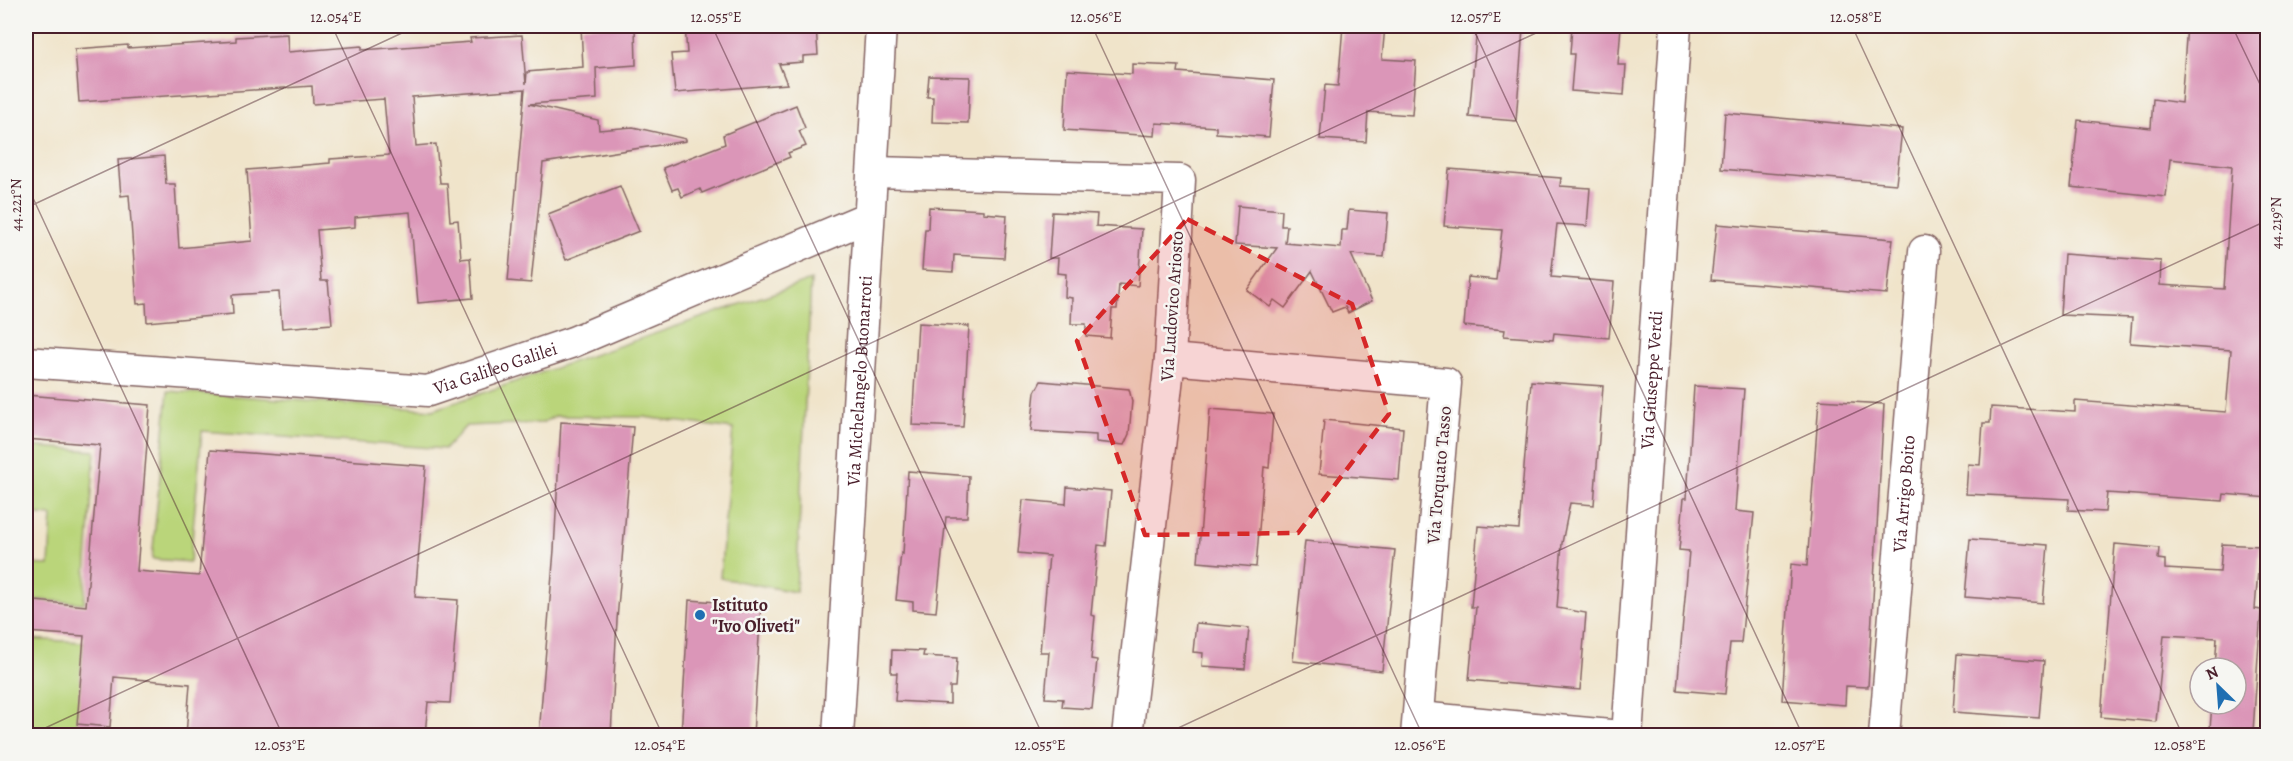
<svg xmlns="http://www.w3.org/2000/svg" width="2293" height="761" viewBox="0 0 2293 761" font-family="Alegreya,serif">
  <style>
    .green { fill: #bad57a; stroke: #827a52; stroke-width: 1.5 }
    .building { fill: #db96b8 }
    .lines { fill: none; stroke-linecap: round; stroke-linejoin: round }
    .minor-casing { stroke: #846463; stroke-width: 33 }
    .minor { stroke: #fff; stroke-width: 30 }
    .marked { fill: #d62828; fill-opacity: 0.2; stroke: #d62828; stroke-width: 4.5; stroke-dasharray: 12 8; stroke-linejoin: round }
    .ticks { fill: none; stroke: #4a1f2b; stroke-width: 1.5; stroke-opacity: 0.45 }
    .poi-dot { fill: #1f6fb2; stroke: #f6f6f2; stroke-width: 2 }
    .labels { text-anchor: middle; stroke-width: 5; stroke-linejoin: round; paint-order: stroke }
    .street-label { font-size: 18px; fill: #4a1f2b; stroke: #f6f6f2 }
    .poi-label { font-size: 18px; font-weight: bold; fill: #4a1f2b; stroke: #f6f6f2; text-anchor: start }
    .neatline { fill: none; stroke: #4a1f2b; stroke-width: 2 }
    .ticks-label { font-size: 15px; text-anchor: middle; fill: #4a1f2b }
  </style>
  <rect width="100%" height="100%" fill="#f6f6f2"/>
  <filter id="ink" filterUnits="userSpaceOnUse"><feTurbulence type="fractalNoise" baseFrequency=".0167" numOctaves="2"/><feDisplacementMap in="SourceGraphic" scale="12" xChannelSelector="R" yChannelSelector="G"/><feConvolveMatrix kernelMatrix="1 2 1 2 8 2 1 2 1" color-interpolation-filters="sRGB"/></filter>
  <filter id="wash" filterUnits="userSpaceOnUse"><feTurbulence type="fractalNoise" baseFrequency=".008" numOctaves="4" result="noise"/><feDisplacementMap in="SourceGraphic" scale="24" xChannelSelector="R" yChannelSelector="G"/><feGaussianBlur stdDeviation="1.35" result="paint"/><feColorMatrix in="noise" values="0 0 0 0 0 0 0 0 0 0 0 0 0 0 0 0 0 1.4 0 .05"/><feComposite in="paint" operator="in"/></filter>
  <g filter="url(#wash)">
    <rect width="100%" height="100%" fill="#f0e4ca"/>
    <g class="green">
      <path d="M811 280 796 592 720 578 733 429 644 417 555 416 542 423 466 426 445 449 202 431 190 562 152 559 168 391 433 410Z"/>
      <path d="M26 446 95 451 84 603 26 599V564L49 565 52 516 26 514Z"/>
      <path d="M26 639 84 642 78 735H26Z"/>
    </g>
    <g id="blocks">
      <g class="building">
        <path d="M581 26H635L636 65 596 68 597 99 529 104 598 120 599 130 633 127 686 139V141L543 163 531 283 508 281 525 89 412 97 416 146 436 144 440 183H447L450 221 458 220 461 259 470 258 473 298 418 303 410 212 355 217V227L317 230 321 281H328L332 324 282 328 279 292 232 295 233 314 147 322 146 303 137 304 129 195 121 196 118 160 164 156 166 184H175L179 248 252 241 247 170 330 163V159L389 155 384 99 313 104 312 86 79 102 75 49 128 45V48L236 41V37L287 34 288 52 362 46V50L471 42 470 38 522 35 526 84 527 72 583 67Z"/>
        <path d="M685 26H816L818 55 803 56V62L779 64 787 84 675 93 671 54 687 53Z"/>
        <path d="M1343 26H1385L1382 59 1416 61 1412 115 1368 112 1366 142 1320 139 1325 85 1338 86Z"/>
        <path d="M1477 26 1523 28 1516 121 1469 117Z"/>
        <path d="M1572 26H1621L1618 65H1626L1624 95 1571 91 1574 54H1570Z"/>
        <path d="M2187 26H2268V198L2264 256H2268V498L2224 494 2223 501 2107 493 2105 512 2068 510 2069 499 1966 494 1968 464 1980 465 1983 423H1990L1991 407 2075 412V401L2226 412 2231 350 2130 343 2132 318 2060 315 2064 254 2161 261 2160 285 2224 289 2232 166 2170 159 2166 197 2071 187 2078 120 2151 128 2153 99 2181 103Z"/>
        <path d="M1132 64 1179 66 1178 72 1274 80 1269 137 1216 133V127L1156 123 1155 136 1064 130 1067 70 1132 74Z"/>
        <path d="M929 76 970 77 968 123 932 122 933 97H927Z"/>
        <path d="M796 105 805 128 799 131 806 146 788 153 790 157 702 193 700 189 682 197 678 188 672 190 663 168 725 144 723 135Z"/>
        <path d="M1725 113 1902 129 1896 184 1721 169Z"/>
        <path d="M1449 169 1561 178 1560 186 1590 188 1587 226 1557 224 1551 277 1614 282 1609 338 1554 333 1553 340 1504 336 1505 330 1464 326 1468 277 1496 280 1502 230 1444 226Z"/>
        <path d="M620 186 639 231 566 260 548 214Z"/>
        <path d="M1238 206 1282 210 1281 226H1287L1285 243 1341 248 1342 230H1347L1349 210 1388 213 1384 257 1351 254 1372 301 1348 313 1345 307 1332 312 1312 271 1285 308 1274 300 1270 307 1247 290 1277 248 1235 245Z"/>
        <path d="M929 207 983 210V213L1007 215 1004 258 954 255 953 272 922 270 925 229H928Z"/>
        <path d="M1052 212 1097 214 1096 226 1142 229 1138 286 1119 284 1117 309H1112L1110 338 1086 336V324H1071L1072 298 1065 297 1066 274 1057 273 1058 258H1049Z"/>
        <path d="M1717 224 1893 239 1887 294 1711 280Z"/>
        <path d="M918 323 969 326 963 427 912 425Z"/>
        <path d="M1041 381 1129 389 1132 401 1129 434 1124 445 1096 442V435L1031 431 1035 392Z"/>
        <path d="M1531 381 1603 386 1594 505 1570 503 1562 543 1557 608 1586 613 1580 690 1469 680 1476 607H1471L1478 526 1519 529Z"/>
        <path d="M1694 386 1744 389 1735 511 1754 513 1741 643H1730L1725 694 1677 690 1689 551 1679 550 1684 498H1687Z"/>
        <path d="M26 395 150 405 137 571 199 576 210 450 426 466 415 597 458 600 450 703 428 702 425 735H186L190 684 114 677 110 727 77 724 84 636 26 632V600L86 606 100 445 26 439Z"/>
        <path d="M1819 400 1884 404 1868 687 1846 686 1845 705 1782 700 1791 564 1807 566Z"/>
        <path d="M1210 409 1273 414 1269 468 1264 467 1256 567 1198 562Z"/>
        <path d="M1324 420 1403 428 1399 480 1319 474Z"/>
        <path d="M561 422 633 427 617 620 611 735H539L554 550Z"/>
        <path d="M908 471 969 476 967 517H946L936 612 913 610V602L896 600 901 553 903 554Z"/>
        <path d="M1067 487 1111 491 1106 546 1098 545 1091 615 1095 616 1091 659 1097 660 1092 709 1062 707 1063 699 1045 698 1049 652H1040L1049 556 1018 553 1023 500 1066 504Z"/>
        <path d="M1970 539 2048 545 2043 603 1965 597Z"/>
        <path d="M1305 541 1395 550 1382 671 1293 661Z"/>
        <path d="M2115 544 2159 548 2158 559 2165 560V569L2220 572 2222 544 2260 546 2255 609 2261 610 2253 732 2210 729 2212 704H2236V668H2215L2217 638 2164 635 2156 722 2101 717Z"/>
        <path d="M689 600 761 605 753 735H681Z"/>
        <path d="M1196 623 1249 628 1245 669 1202 666 1203 653 1193 652Z"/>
        <path d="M892 650 924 651 923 656 957 658 955 687H950V704L895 701 897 673H891Z"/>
        <path d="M1957 654 2044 661 2039 718 1953 712Z"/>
      </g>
    </g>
  </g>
  <g filter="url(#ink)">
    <use href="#blocks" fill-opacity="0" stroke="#846463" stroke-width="1.5"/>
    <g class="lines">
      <g class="minor-casing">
        <g id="minor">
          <path d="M874 172 1180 180 1170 359 1127 736"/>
          <path d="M1170 359 1446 383 1416 736"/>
          <path id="s1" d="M26 362 428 391 573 342 868 217"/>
          <path d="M1419 717 1621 736"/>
          <path id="s2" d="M838 736 881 26"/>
          <path id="s3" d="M1627 736 1676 26"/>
          <path id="s4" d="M1884 736 1924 251"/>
        </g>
      </g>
      <use href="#minor" class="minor"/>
    </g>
  </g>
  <path class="marked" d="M1187 219 1352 304 1389 414 1298 533 1145 535 1077 341Z"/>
  <path class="ticks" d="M332 26 663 736M712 26 1043 736M1092 26 1423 736M1472 26 1803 736M1852 26 2183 736M2232 26 2268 101M26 183 283 736M26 208 417 26M28 736 1551 26M1161 736 2268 220"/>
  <circle class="poi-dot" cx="700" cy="615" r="6"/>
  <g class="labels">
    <g class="street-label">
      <text transform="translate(1172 306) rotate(-86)" y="6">Via Ludovico Ariosto</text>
      <text dy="6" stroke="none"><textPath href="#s1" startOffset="474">Via Galileo Galilei</textPath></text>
      <text dy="6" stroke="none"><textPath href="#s2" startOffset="356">Via Michelangelo Buonarroti</textPath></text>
      <text dy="6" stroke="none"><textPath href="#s3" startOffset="357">Via Giuseppe Verdi</textPath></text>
      <text transform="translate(1439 475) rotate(-85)" y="6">Via Torquato Tasso</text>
      <text dy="6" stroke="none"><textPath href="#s4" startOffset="243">Via Arrigo Boito</textPath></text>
    </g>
    <g class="poi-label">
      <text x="712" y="611">Istituto<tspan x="712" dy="21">"Ivo Oliveti"</tspan></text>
    </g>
  </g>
  <rect width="2293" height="761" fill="none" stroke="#f6f6f2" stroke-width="66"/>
  <g transform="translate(2218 686) rotate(335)"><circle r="28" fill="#f6f6f2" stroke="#b1a0a2" stroke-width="1.5"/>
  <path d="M0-4.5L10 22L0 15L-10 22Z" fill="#1f6fb2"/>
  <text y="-9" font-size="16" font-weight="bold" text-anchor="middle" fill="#4a1f2b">N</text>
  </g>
  <rect x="33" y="33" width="2227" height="695" class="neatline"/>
  <g class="ticks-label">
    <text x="336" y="22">12.054°E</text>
    <text x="716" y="22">12.055°E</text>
    <text x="1096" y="22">12.056°E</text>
    <text x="1476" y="22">12.057°E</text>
    <text x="1856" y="22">12.058°E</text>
    <text transform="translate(16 205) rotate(-90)" y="5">44.221°N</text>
    <text transform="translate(2276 223) rotate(-90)" y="5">44.219°N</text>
    <text x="280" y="750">12.053°E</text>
    <text x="660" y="750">12.054°E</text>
    <text x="1040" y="750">12.055°E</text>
    <text x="1420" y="750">12.056°E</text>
    <text x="1800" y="750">12.057°E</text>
    <text x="2180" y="750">12.058°E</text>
  </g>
</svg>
